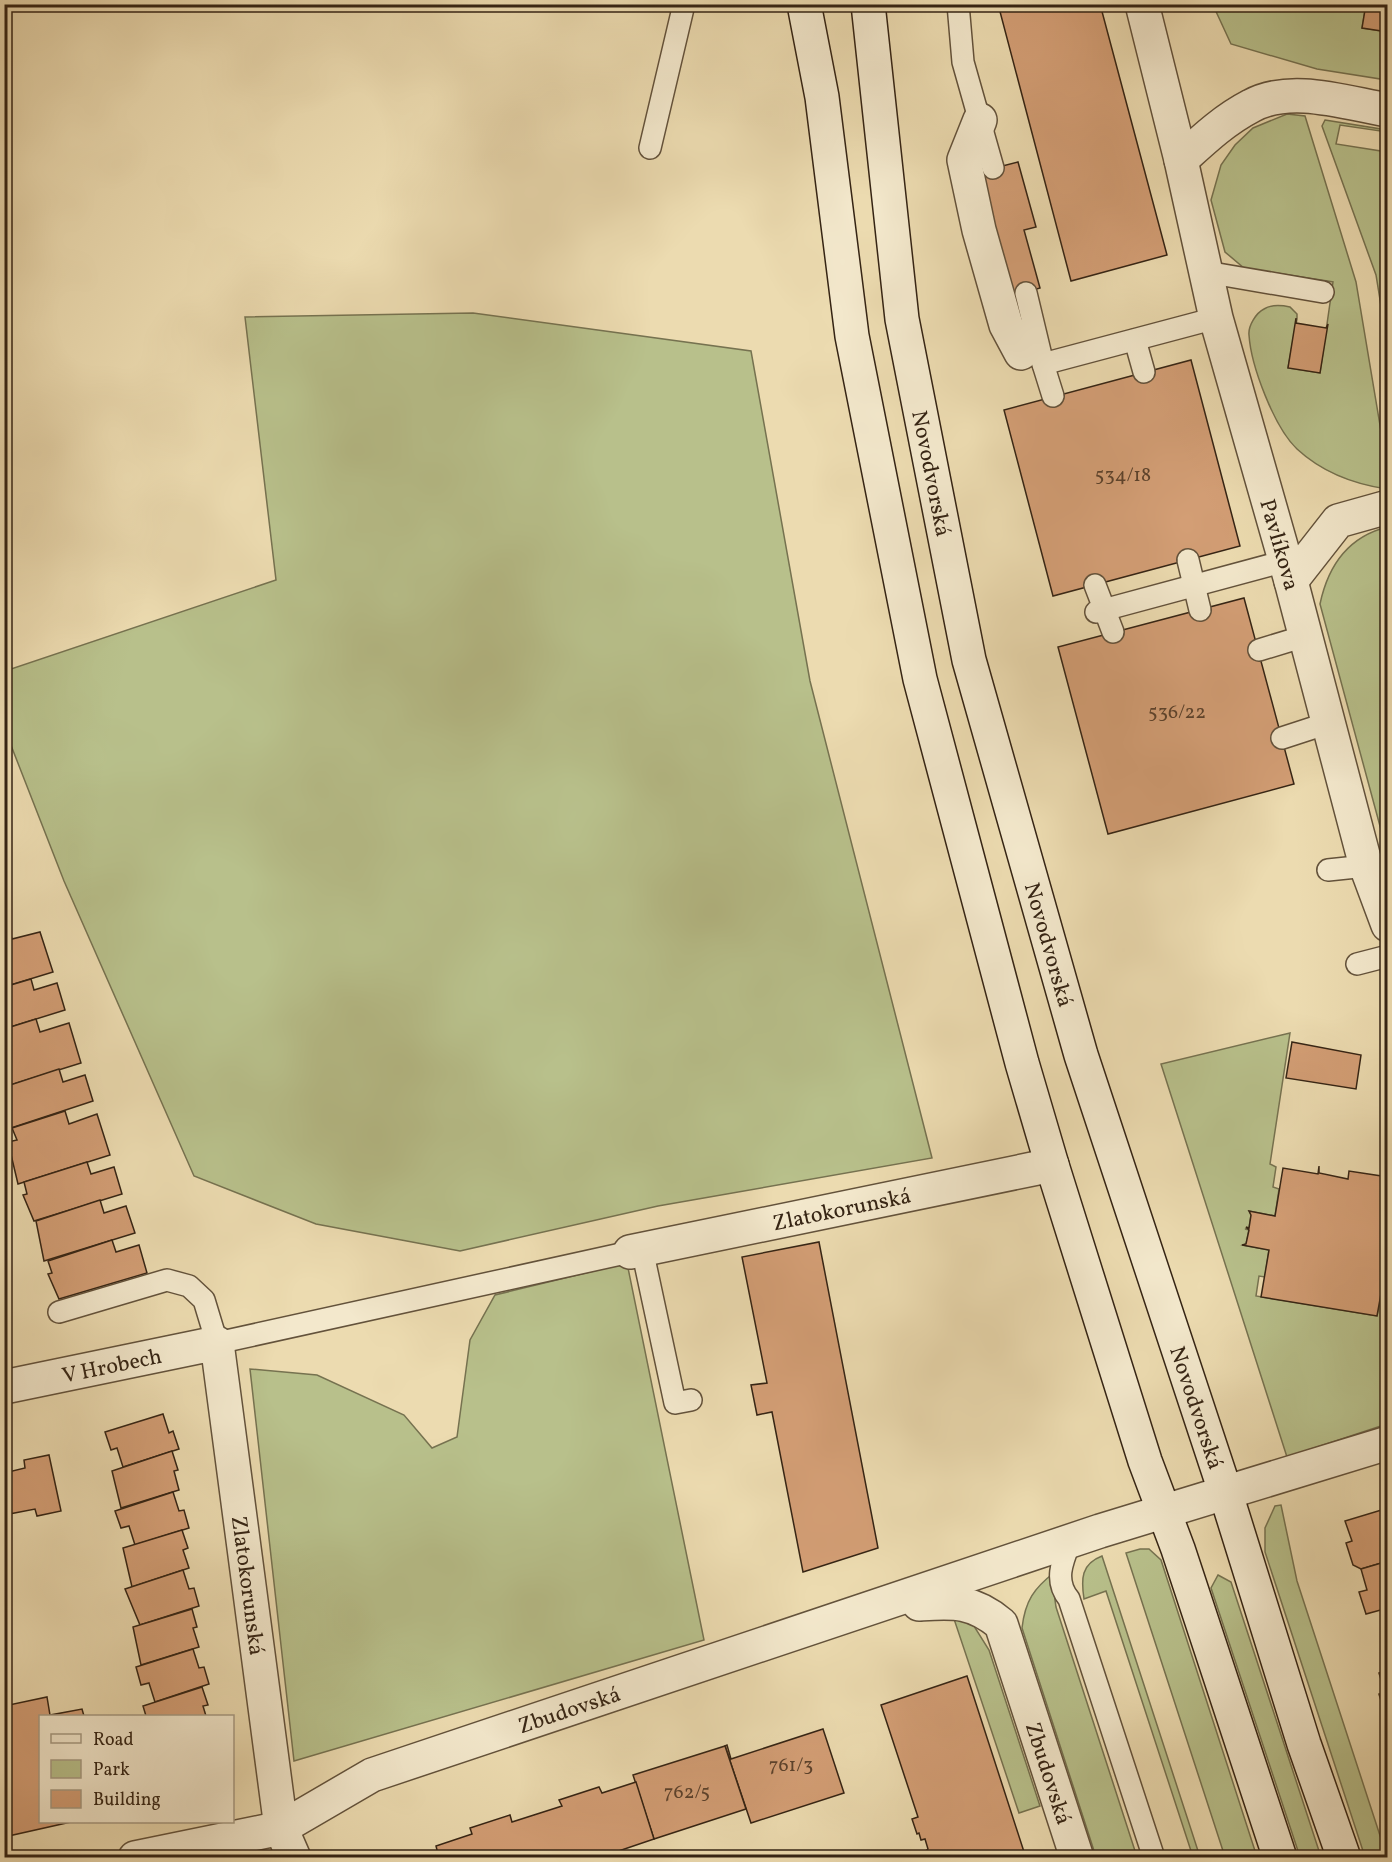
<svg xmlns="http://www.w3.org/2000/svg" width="1392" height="1862" viewBox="0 0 1392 1862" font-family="Vollkorn,serif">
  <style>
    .green { fill: #b8c08b; stroke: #767250; stroke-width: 1.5 }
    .building { fill: #d39e75; stroke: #352414; stroke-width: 1.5 }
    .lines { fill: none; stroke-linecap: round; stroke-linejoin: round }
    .service-casing { stroke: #63523b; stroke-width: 24 }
    .minor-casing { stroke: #63523b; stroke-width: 36 }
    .secondary-casing { stroke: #352414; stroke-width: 36 }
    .service { stroke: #f3e8cc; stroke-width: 21 }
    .minor { stroke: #f3e8cc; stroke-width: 33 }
    .secondary { stroke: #f3e8cc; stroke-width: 33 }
    .labels { text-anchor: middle; stroke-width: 4.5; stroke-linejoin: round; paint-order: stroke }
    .number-label { font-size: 20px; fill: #5c422c }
    .street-label { font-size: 22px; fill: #352414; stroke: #f3e8cc }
  </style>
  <rect width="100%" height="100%" fill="#ecdbb0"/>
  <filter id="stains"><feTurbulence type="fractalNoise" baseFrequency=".00333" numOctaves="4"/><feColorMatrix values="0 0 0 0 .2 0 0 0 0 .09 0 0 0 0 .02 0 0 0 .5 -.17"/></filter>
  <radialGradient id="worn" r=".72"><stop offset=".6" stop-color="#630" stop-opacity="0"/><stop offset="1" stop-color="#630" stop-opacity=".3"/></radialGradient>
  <g class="green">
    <path d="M1213 5H1366L1362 28 1387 32V80L1317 69 1231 44Z"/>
    <path d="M1287 114 1305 116 1356 282 1387 467V489C1353 484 1323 473 1297 449 1274 427 1251 366 1249 335 1248 326 1256 313 1264 309 1272 304 1281 305 1290 307L1297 314V319L1288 368 1320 373 1333 282 1244 268 1225 252 1211 200 1221 165 1235 145 1253 128Z"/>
    <path d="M1325 120 1387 130V132L1340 125 1336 144 1387 152V343L1376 275 1322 126Z"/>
    <path d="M473 313 751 351 810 681 932 1158 658 1206 460 1251 316 1224 194 1176 64 881 5 730V671L276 580 245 317Z"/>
    <path d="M1387 527H1388L1387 852 1320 604C1328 566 1348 537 1387 527Z"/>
    <path d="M1290 1033 1270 1164 1276 1167 1273 1187 1279 1189 1275 1216 1249 1211 1251 1215 1249 1228 1245 1229 1249 1230 1246 1244 1243 1245 1269 1250 1265 1277 1259 1276 1256 1296 1377 1316 1387 1266V1424L1287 1457 1161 1064Z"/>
    <path d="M627 1263 704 1640 294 1761 250 1369 317 1375 404 1415 432 1448 457 1437 470 1340 495 1295Z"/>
    <path d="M1281 1505 1297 1581 1387 1857H1365L1265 1552V1528L1275 1506Z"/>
    <path d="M1140 1549H1149L1161 1560 1257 1857H1225L1126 1553Z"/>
    <path d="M1102 1556 1200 1857H1193L1106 1591 1084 1599C1081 1579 1081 1564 1102 1556Z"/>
    <path d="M1055 1572 1053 1586 1056 1607 1137 1857H1096L1022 1628C1025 1601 1034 1588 1055 1572Z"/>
    <path d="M1218 1575 1231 1582 1321 1857H1300L1211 1588Z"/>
    <path d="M952 1613 974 1626 989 1650 1040 1806 1019 1813Z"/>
  </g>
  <g class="building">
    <path d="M998 4H1100L1167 255 1071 281Z"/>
    <path d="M1366 4H1388V32L1362 28Z"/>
    <path d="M1018 162 1036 227 1024 230 1040 288 1008 297 975 173Z"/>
    <path d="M1296 318V323L1326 328 1328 324 1320 373 1288 368Z"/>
    <path d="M1191 360 1240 546 1053 596 1004 410Z"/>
    <path d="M1244 598 1294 784 1108 834 1058 647Z"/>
    <path d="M8 927 12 939 40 932 53 972 4 987V928Z"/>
    <path d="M31 979 34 990 57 983 65 1010 4 1029V987Z"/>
    <path d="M36 1019 40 1032 69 1023 81 1063 4 1087V1029Z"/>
    <path d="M1292 1042 1361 1055 1356 1089 1286 1078Z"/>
    <path d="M59 1069 63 1082 85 1075 93 1101 5 1130 4 1087Z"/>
    <path d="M65 1111 69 1124 97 1114 110 1155 18 1184 8 1142 17 1140 12 1128Z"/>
    <path d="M87 1162 91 1174 114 1167 122 1194 34 1221 23 1195 27 1194 24 1182Z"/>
    <path d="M1319 1166V1173L1348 1179 1349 1171 1388 1177V1255L1377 1316 1261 1297 1269 1250 1242 1245 1246 1244 1249 1230 1246 1227 1249 1228 1251 1215 1249 1211 1275 1216 1283 1168 1318 1174Z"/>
    <path d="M100 1200 104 1213 126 1206 135 1233 44 1261 36 1221Z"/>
    <path d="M112 1240 116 1252 139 1245 147 1273 59 1299 48 1274 52 1273 48 1261Z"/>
    <path d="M819 1242 878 1548 803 1572 772 1412 757 1415 751 1385 767 1383 742 1257Z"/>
    <path d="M163 1414 169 1433 173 1431 179 1449 123 1467 117 1448 111 1450 105 1432Z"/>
    <path d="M172 1451 178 1470 174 1471 179 1490 121 1508 112 1471Z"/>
    <path d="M49 1455 61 1511 37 1516 35 1509 4 1515V1473L25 1468 24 1460Z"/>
    <path d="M173 1492 179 1511 184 1510 189 1528 135 1545 129 1526 121 1528 115 1511Z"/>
    <path d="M1388 1508V1561L1361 1569 1353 1565 1346 1543 1352 1541 1345 1521Z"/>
    <path d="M182 1530 188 1548 183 1550 189 1568 132 1587 123 1548Z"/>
    <path d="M1388 1561V1608L1366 1614 1359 1592 1367 1590 1361 1569Z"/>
    <path d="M183 1570 189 1589 194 1588 199 1606 140 1625 125 1589Z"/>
    <path d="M192 1609 197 1627 193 1628 199 1647 141 1665 133 1627Z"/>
    <path d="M193 1649 199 1668 204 1667 209 1684 155 1702 149 1683 141 1685 136 1667Z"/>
    <path d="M1388 1670V1718H1386L1379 1694 1385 1693 1379 1673Z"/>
    <path d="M967 1676 1026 1858H916L928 1849 925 1839 921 1840 919 1833 917 1834 912 1819 918 1817 881 1705Z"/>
    <path d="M202 1687 208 1705 203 1706 206 1716H146L143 1706Z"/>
    <path d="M47 1697 50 1715 82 1709 84 1716H40V1822H71L4 1837V1756L9 1755 4 1733V1706Z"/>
    <path d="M823 1729 844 1793 751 1823 725 1746 727 1745 731 1759Z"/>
    <path d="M725 1746 746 1809 654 1839 633 1775Z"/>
    <path d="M636 1782 654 1839 598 1858H439L436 1846 472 1834 470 1828 510 1815 512 1822 562 1806 559 1800 599 1787 602 1793Z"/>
  </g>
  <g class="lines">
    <g class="service-casing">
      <g id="service">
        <path d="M958 4 963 62 993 168"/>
        <path d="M650 148 684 4"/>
        <path d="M1206 272 1323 292"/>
        <path d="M1026 293 1043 364 1216 318"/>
        <path d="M1135 340 1144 372"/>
        <path d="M1043 364 1053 396"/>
        <path d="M1188 560 1200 610"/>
        <path d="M1095 585 1113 632"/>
        <path d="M1096 612 1285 561"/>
        <path d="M1259 650 1305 636"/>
        <path d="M1282 738 1328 723"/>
        <path d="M1328 870 1366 866"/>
        <path d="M1357 964 1388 956"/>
        <path d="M642 1249 675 1403 691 1400"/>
        <path d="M59 1312 167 1280 189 1286 204 1300 217 1343 630 1252"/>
        <path d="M1070 1542C1062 1562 1054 1581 1069 1599L1154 1858"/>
      </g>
    </g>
    <g class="minor-casing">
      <g id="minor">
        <path id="s1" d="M1143 8 1181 160 1216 318 1291 581 1366 866 1388 925"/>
        <path d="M980 120 964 160 979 230 1006 325 1021 353"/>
        <path d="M1181 160C1203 140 1224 120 1251 106 1291 84 1346 103 1388 110"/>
        <path d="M1291 581 1338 521 1388 507"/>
        <path id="s2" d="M630 1252 1052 1165"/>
        <path id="s3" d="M4 1387 217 1343 281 1828 294 1858"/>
        <path id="s4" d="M919 1604C954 1602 972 1600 1001 1624L1077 1858"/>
        <path id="s5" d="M135 1858 281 1828 372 1775 1100 1531 1388 1443"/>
      </g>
    </g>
    <g class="secondary-casing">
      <g id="secondary">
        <path d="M804 4 822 97 852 336 920 679 1022 1063 1052 1165 1145 1461 1178 1549 1280 1858"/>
        <path id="s6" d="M868 4 902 319 969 660 1081 1055 1225 1491 1304 1744 1344 1858"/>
      </g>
    </g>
    <use href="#service" class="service"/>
    <use href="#minor" class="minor"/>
    <use href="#secondary" class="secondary"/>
  </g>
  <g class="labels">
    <g class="number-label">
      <text x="1123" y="481">534/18</text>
      <text x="1177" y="718">536/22</text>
      <text x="791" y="1771">761/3</text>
      <text x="687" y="1798">762/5</text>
    </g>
    <g class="street-label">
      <text dy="8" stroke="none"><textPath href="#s6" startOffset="474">Novodvorská</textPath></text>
      <text dy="8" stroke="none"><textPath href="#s1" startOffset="554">Pavlíkova</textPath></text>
      <text dy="8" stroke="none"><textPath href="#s6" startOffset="960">Novodvorská</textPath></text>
      <text dy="8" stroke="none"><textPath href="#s2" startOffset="216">Zlatokorunská</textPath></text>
      <text dy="8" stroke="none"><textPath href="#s3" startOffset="110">V Hrobech</textPath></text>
      <text dy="8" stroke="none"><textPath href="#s6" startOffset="1446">Novodvorská</textPath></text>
      <text dy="8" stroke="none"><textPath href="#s3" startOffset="462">Zlatokorunská</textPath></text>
      <text dy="8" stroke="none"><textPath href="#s5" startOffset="462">Zbudovská</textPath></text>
      <text dy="8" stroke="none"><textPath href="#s4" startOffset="244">Zbudovská</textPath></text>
    </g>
  </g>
  <rect width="1392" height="1862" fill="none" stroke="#ecdbb0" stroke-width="24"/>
  <rect x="6" y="6" width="1380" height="1850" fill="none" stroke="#352414" stroke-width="3"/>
  <rect x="12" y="12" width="1368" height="1838" fill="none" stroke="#352414" stroke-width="1.5"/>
  <rect x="39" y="1715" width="195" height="108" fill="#f3e8cc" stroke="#a79a82" stroke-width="1.5"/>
  <rect x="51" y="1734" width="30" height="9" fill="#f3e8cc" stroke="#a79a82" stroke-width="1.5"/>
  <text x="93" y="1745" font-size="18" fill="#352414">Road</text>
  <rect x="51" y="1760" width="30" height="18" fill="#b8c08b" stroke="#a79a82" stroke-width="1.5"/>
  <text x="93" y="1775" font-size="18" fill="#352414">Park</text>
  <rect x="51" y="1790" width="30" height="18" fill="#d39e75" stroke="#a79a82" stroke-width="1.5"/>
  <text x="93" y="1805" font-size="18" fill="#352414">Building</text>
  <rect width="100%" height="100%" filter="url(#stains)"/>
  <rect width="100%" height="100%" fill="url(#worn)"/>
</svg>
